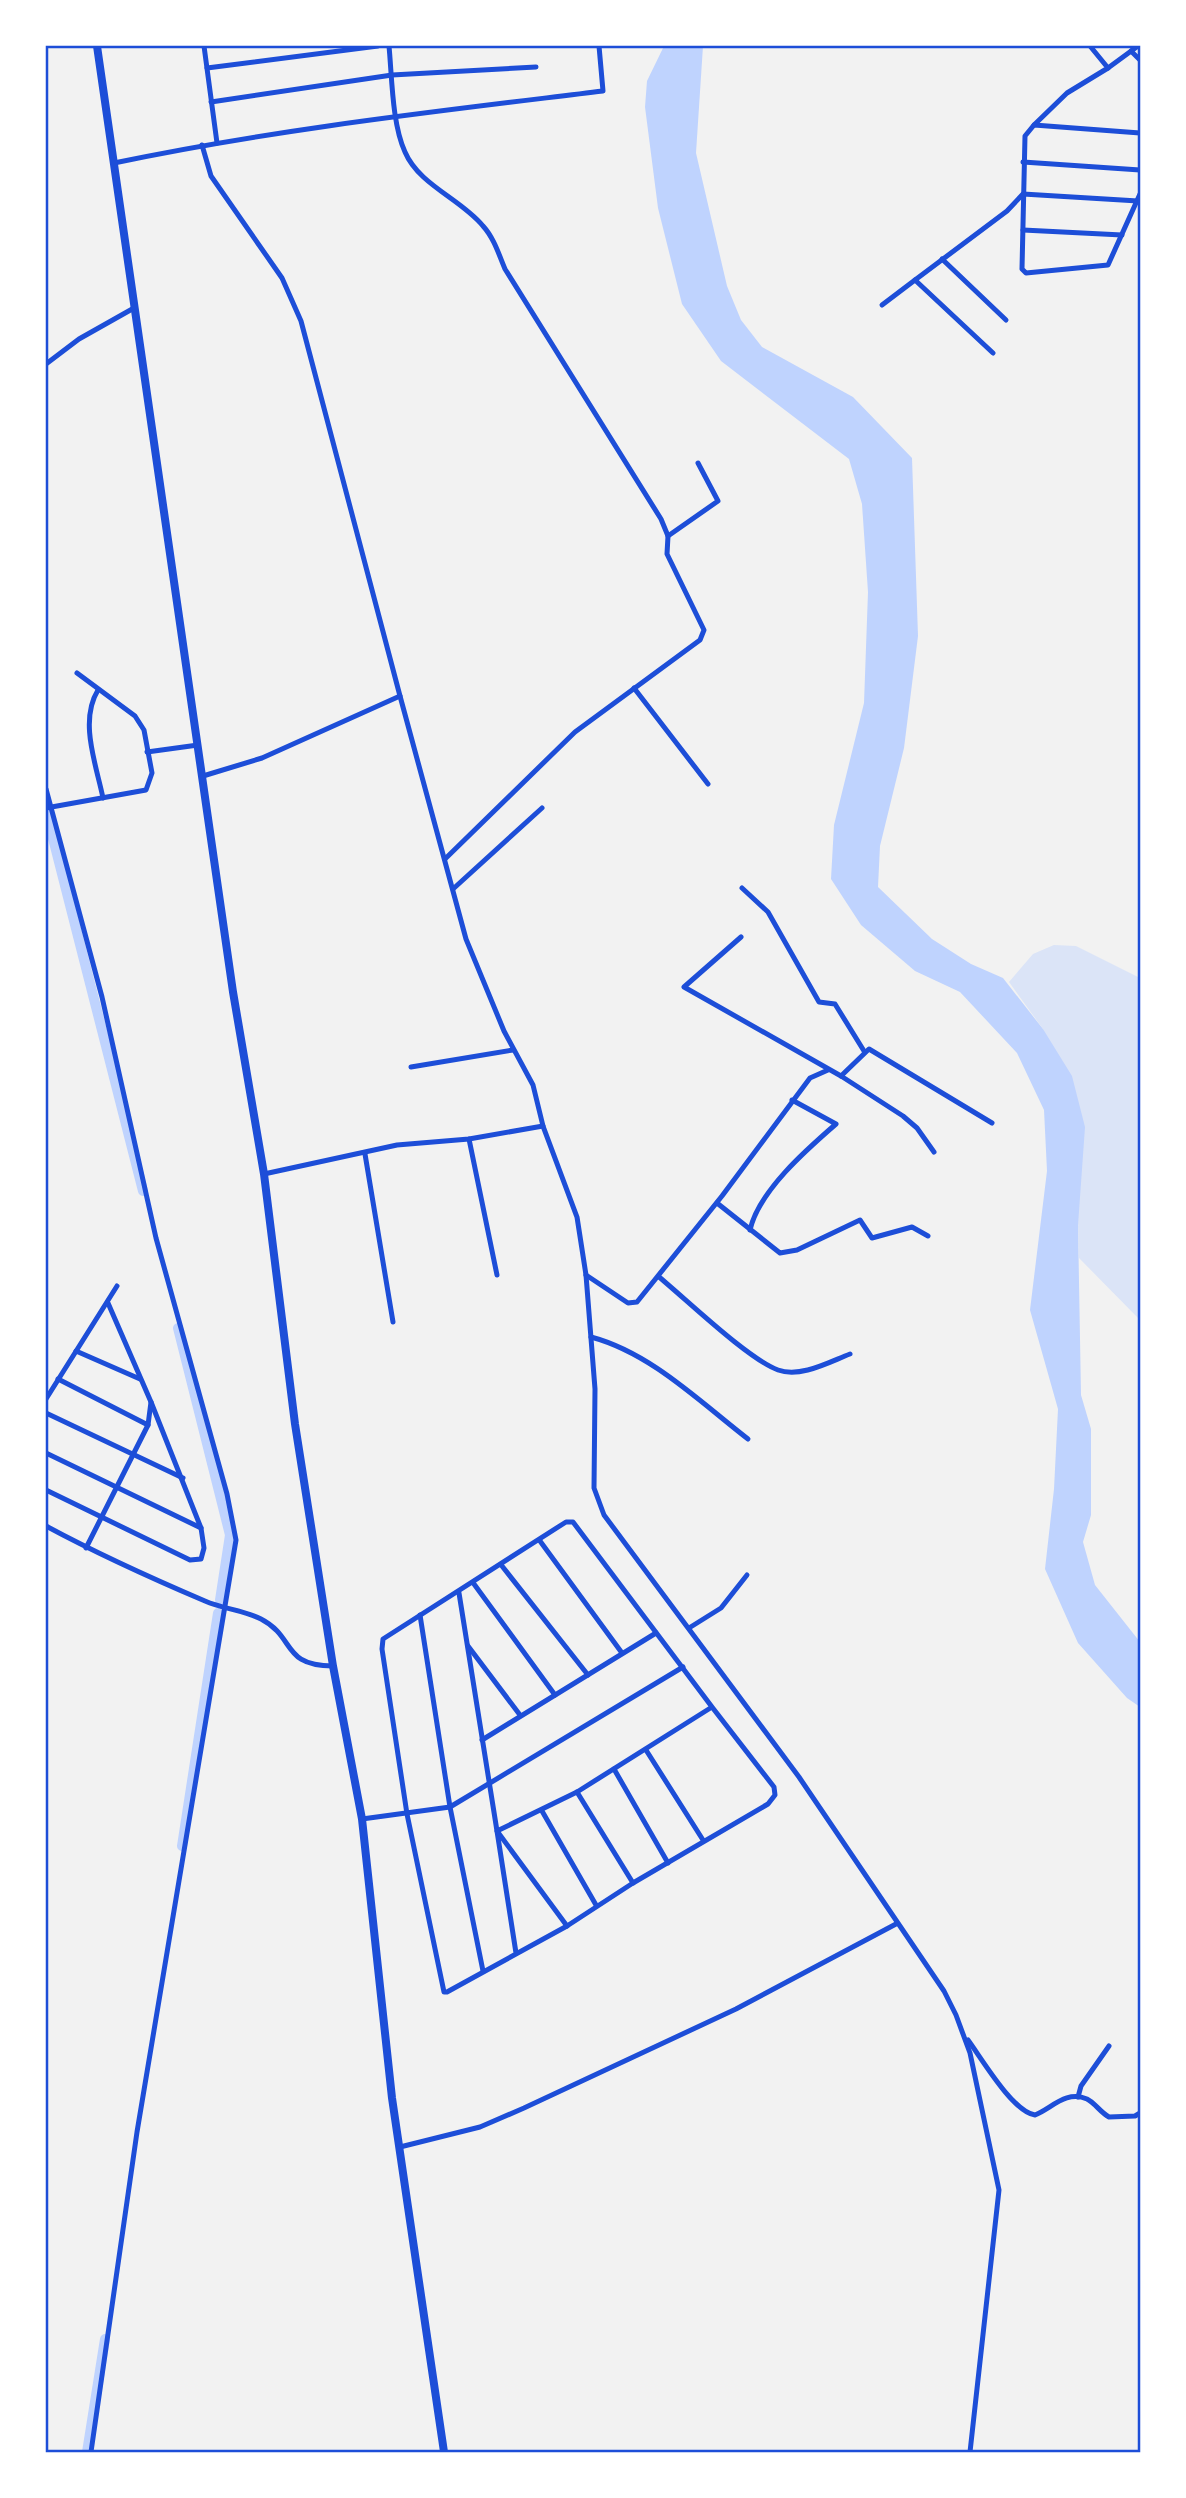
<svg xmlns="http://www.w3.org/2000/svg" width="1186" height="2498" viewBox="0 0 1186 2498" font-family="'Fira Sans',sans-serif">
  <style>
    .green { fill: #dbe4f7 }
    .water { fill: #bfd3fe }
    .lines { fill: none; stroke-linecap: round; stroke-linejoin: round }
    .canal { stroke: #bfd3fe; stroke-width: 10 }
    .minor { stroke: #1d4ed8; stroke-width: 5 }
    .secondary { stroke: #1d4ed8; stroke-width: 8 }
    .neatline { fill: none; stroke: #1d4ed8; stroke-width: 2.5 }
  </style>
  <rect width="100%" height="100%" fill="#f2f2f2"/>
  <path class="green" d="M1054 945 1076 946 1140 978V1320L1079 1258 1078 1224 1043 1029 1009 982 1033 954Z"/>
  <path class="water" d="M664 46H703L696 153 727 286 741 320 762 347 853 397 912 458 918 636 904 748 880 846 878 887 932 939 971 964 1003 978 1043 1029 1072 1076 1085 1127 1078 1225 1081 1395 1091 1429V1515L1083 1542 1095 1585 1140 1642V1707L1127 1698 1078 1643 1045 1569 1054 1489 1058 1409 1030 1310 1047 1171 1044 1110 1017 1053 960 992 915 971 861 925 831 879 834 825 864 703 868 592 862 504 849 459 721 361 682 304 658 208 645 107 647 81Z"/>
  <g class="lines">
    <g class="canal">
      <path d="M46 811 143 1191"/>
      <path d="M178 1328 230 1535 220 1600"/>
      <path d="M182 1846 218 1613"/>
      <path d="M87 2452 105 2339"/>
    </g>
    <g class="minor">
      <path d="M204 46 217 143"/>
      <path d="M389 46C392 77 392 124 405 152 419 185 461 199 483 226 494 238 499 255 505 269L661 519 668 536 667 554 704 630 700 640 575 732 445 859"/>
      <path d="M1131 51 1140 60"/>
      <path d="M207 68 378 46"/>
      <path d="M1108 68 1138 46"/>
      <path d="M211 102 392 75 536 67"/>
      <path d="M1034 125 1067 93 1108 68 1090 46"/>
      <path d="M1140 133 1034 125 1025 136 1022 269 1026 273 1108 265 1140 194"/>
      <path d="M202 145 211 176 282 278 301 321 400 696 262 758 203 776"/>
      <path d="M1023 162 1140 170"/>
      <path d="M114 163C276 129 440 111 603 91L599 46"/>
      <path d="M1023 230 1122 235"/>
      <path d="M942 259 1006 320"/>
      <path d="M882 305 915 280"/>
      <path d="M993 353 915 280 1007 211 1023 194 1138 201"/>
      <path d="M46 364 79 339 134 308"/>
      <path d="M668 536 718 501 698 463"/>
      <path d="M634 688 708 784"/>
      <path d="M98 690C79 721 96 764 103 798"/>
      <path d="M400 696 466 939 504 1031 533 1085 543 1126 577 1217 586 1275 595 1389 594 1488 604 1515 799 1777 944 1991 956 2015 970 2053 999 2190 970 2452"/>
      <path d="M147 752 198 745"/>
      <path d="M46 789 102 997 156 1238 227 1494 236 1540 137 2132 91 2452"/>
      <path d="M46 808 146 790 152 773 144 730 135 716 77 673"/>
      <path d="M742 888 768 912 819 1002 835 1004 864 1051"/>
      <path d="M453 889 542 808"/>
      <path d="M741 937 684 987 841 1076 903 1116 917 1128 934 1152"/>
      <path d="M411 1067 513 1050"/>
      <path d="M841 1076 869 1049 992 1123"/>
      <path d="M469 1139 497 1275"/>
      <path d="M365 1154 393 1322"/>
      <path d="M264 1174 397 1145 469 1139 543 1126"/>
      <path d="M717 1203 780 1253 797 1250 860 1220 872 1238 912 1227 928 1236"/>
      <path d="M750 1230C759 1191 806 1150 836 1124L792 1100"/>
      <path d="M586 1275 628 1303 637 1302 722 1196 810 1078 828 1070"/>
      <path d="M659 1277C687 1300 748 1359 778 1370 801 1378 829 1362 850 1354"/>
      <path d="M591 1337C651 1353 700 1402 748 1439"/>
      <path d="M76 1351 140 1379"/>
      <path d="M58 1379 148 1425"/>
      <path d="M46 1399 117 1286"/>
      <path d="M46 1413 183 1478"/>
      <path d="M46 1453 201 1528"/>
      <path d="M46 1490 190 1560 201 1559 204 1548 201 1528 151 1402"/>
      <path d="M46 1526C98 1554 151 1578 205 1601 223 1609 243 1610 261 1619 296 1637 281 1666 333 1666"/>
      <path d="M540 1541 622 1653"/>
      <path d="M86 1548 148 1425 151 1402 108 1303"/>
      <path d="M502 1566 588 1675"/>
      <path d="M474 1584 555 1695"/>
      <path d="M459 1593 497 1831 567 1926"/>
      <path d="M420 1615 450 1807 483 1971"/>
      <path d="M689 1628 721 1608 747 1575"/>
      <path d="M468 1646 520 1715"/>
      <path d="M482 1740 656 1633"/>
      <path d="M646 1750 703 1840"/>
      <path d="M614 1769 668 1863"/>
      <path d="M577 1792 633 1883"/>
      <path d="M542 1811 596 1905"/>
      <path d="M362 1819 450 1807 683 1667"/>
      <path d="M516 1953 497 1831 577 1792 712 1707 573 1522H566L383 1639 382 1649 407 1814 444 1992H447L567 1926 633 1883 768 1804 775 1795 774 1787 712 1707"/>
      <path d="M968 2040C982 2059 1013 2112 1035 2115 1052 2108 1066 2090 1087 2099 1095 2103 1100 2112 1109 2117L1135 2116 1140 2113"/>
      <path d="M1078 2097 1081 2086 1109 2046"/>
      <path d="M400 2147 480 2127 524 2108 736 2009 896 1924"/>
    </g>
    <path class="secondary" d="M97 46 233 992 264 1174 295 1424 333 1666 362 1819 392 2098 444 2452"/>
  </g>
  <rect width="1186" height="2498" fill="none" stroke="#ffffff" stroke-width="94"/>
  <rect x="47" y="47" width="1092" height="2404" class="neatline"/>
</svg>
